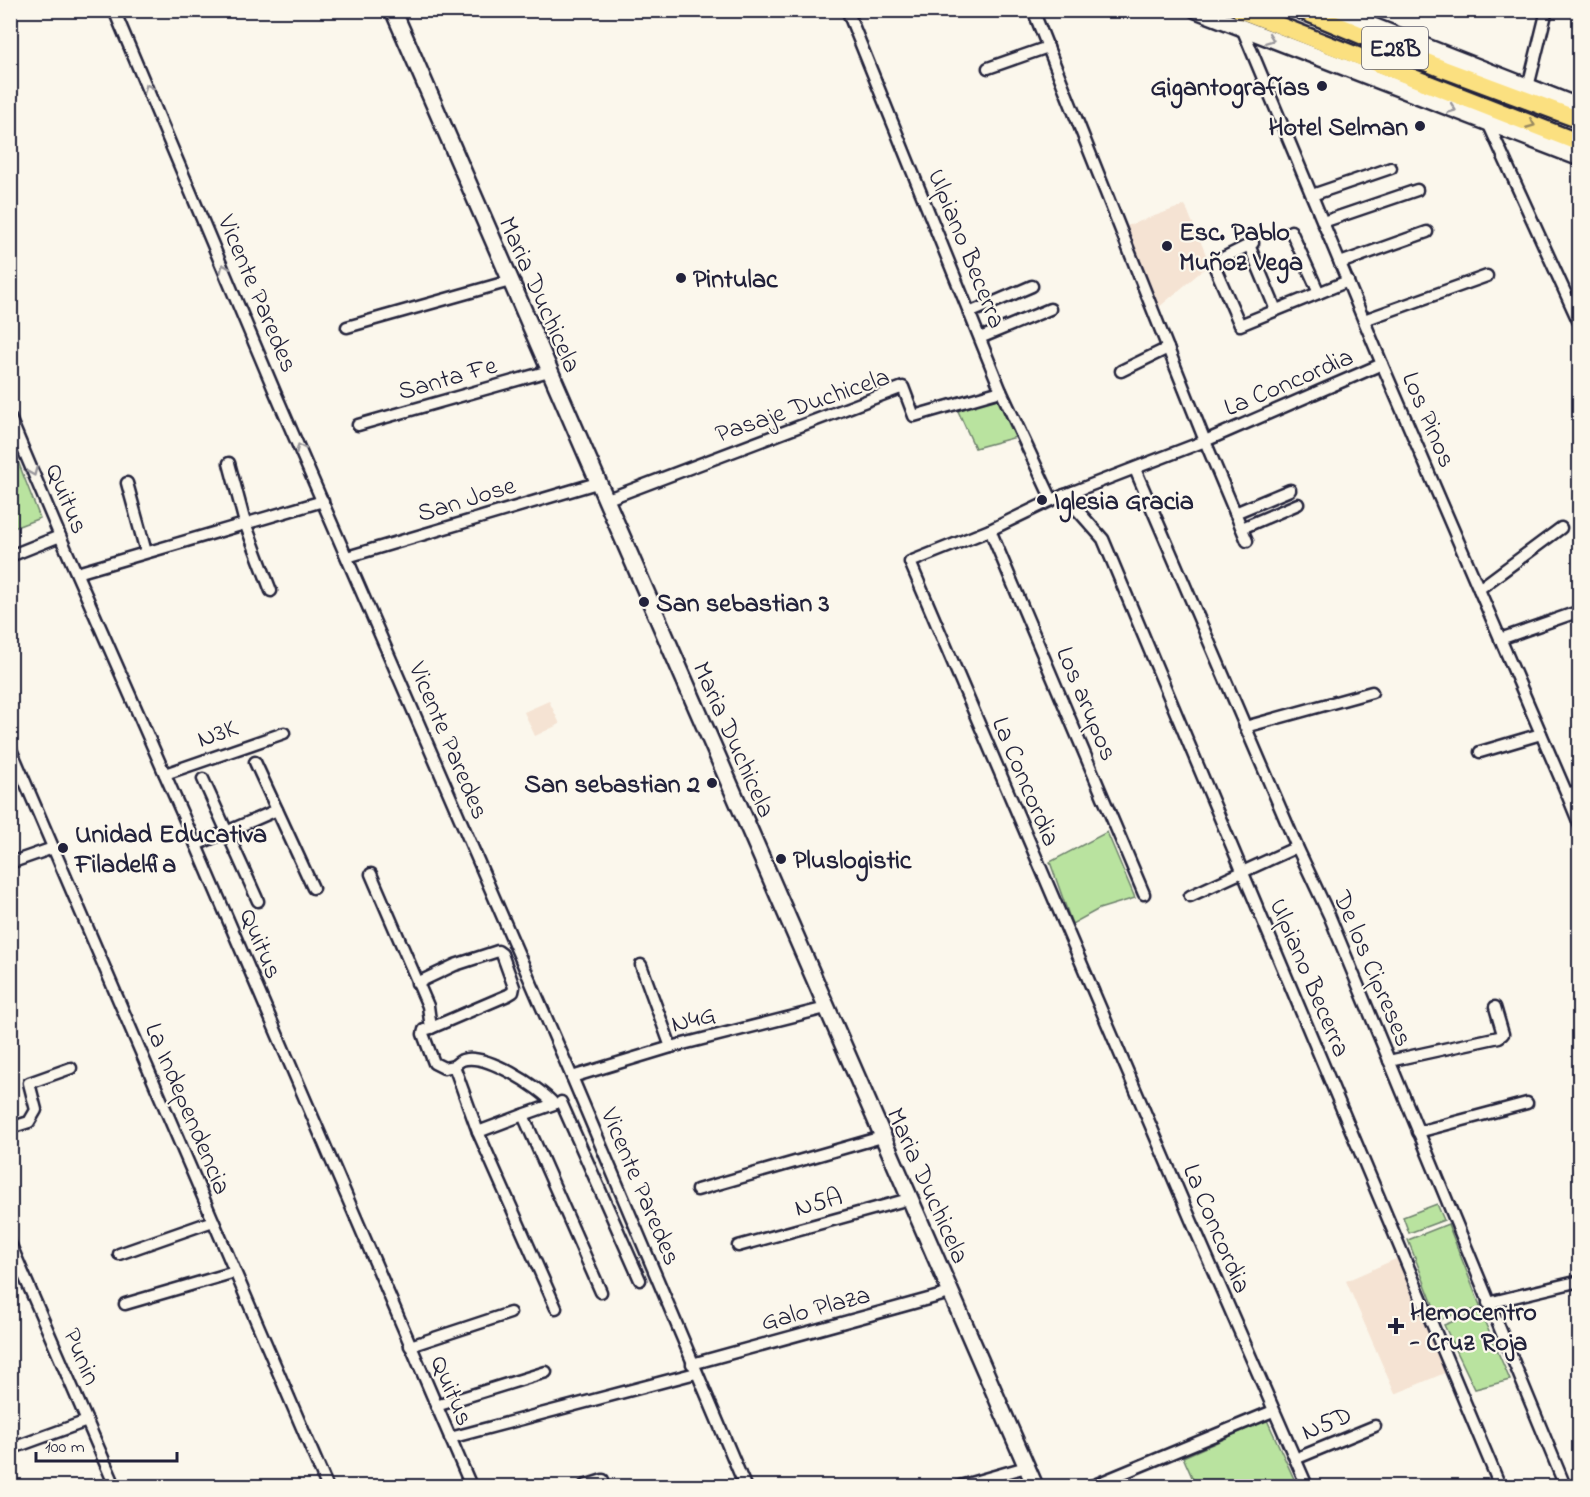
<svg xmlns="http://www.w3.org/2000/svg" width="1590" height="1497" viewBox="0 0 1590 1497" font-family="'Indie Flower',sans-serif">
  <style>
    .built { fill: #f5e3d3 }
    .green { fill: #b9e39f; stroke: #6e826d; stroke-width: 1.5 }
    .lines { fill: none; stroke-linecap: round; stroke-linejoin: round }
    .minor-casing { stroke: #22223b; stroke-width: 15 }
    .secondary-casing { stroke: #22223b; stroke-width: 20 }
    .trunk-casing { stroke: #22223b; stroke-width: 21 }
    .minor { stroke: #fbf7ec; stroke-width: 10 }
    .secondary { stroke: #fbf7ec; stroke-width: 15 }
    .trunk { stroke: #fbe080; stroke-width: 16 }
    .oneway { stroke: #99979c }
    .oneway2 { stroke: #998a61 }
    .poi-dot { fill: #22223b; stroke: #fbf7ec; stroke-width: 2 }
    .labels { text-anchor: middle; stroke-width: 4.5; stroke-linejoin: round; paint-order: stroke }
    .shield { fill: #fbf7ec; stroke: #636270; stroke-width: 1.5 }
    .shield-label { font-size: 24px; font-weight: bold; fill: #22223b }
    .poi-label { font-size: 26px; font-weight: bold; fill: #22223b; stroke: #fbf7ec; text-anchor: start }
    .street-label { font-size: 26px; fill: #22223b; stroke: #fbf7ec }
  </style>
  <rect width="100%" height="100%" fill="#fbf7ec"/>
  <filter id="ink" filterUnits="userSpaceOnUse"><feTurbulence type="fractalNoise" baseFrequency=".0167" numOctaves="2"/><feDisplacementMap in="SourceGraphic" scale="12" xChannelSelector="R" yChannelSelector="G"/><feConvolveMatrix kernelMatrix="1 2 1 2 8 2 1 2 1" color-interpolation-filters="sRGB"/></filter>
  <g filter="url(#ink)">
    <g class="built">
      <path d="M1185 205 1210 264 1158 308 1124 227Z"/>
      <path d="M549 701 560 724 535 736 524 712Z"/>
      <path d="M1398 1258 1447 1372 1395 1394 1346 1281Z"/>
    </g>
    <g class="green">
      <path d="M1002 394 1020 436 975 448 958 411Z"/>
      <path d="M10 441 40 518 11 529H10Z"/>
      <path d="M1107 832 1135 898 1099 909 1072 924 1050 862Z"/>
      <path d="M1437 1204 1444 1220 1409 1233 1403 1217Z"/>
      <path d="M1448 1224 1481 1308 1450 1316 1439 1320 1408 1240Z"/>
      <path d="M1480 1311 1510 1380 1475 1389 1444 1325Z"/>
      <path d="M1267 1420 1295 1481 1281 1486H1196L1183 1457Z"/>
    </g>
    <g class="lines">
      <g class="minor-casing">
        <g id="minor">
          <path d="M114 10 277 397 572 1077 745 1486"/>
          <path d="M847 10 1001 391 1052 500"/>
          <path d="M1033 10 1205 441 1247 541"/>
          <path d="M1242 28 1382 364 1567 794 1580 826"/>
          <path d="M988 68 1048 47"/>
          <path d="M1528 87 1547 10"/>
          <path d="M1488 123 1580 325"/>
          <path d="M1312 195 1391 168"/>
          <path d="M1323 222 1417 190"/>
          <path d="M1291 231 1319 293"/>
          <path d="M1253 243 1213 263 1240 325 1348 281"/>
          <path d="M1249 245 1276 310"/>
          <path d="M1340 263 1427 232"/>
          <path d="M969 313 1032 286"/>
          <path d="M1364 320 1487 276"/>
          <path d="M347 327 510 281"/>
          <path d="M980 338 1050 309"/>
          <path d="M1121 371 1168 348"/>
          <path d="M10 418 60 536 196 845 471 1486"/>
          <path d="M358 425 549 371"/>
          <path d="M229 463 245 523 271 591"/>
          <path d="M1135 469 1297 847 1329 915 1565 1486"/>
          <path d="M127 483 146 552"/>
          <path d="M1064 495 1103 539 1500 1486"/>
          <path d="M605 500 903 387 914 416 1001 391"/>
          <path d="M1235 513 1290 490"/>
          <path d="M1242 528 1298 504"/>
          <path d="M990 530 1144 894"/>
          <path d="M10 556 60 536"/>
          <path d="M347 557 597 483"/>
          <path d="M77 573 323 501"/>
          <path d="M1479 589 1561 528"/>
          <path d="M1500 639 1580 611"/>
          <path d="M1245 727 1372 692"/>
          <path d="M10 747 327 1486"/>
          <path d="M1480 752 1541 734"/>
          <path d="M255 762 313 888"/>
          <path d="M165 774 284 733"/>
          <path d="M203 779 258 901"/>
          <path d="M1567 794 1580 790"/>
          <path d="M196 845 277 810"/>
          <path d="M10 863 53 848"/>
          <path d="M371 874 428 1006 431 1028 424 1030 423 1034 434 1063 444 1068 454 1066 478 1132 523 1115 601 1292"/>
          <path d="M1190 896 1297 847"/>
          <path d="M641 965 671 1047"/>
          <path d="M417 983 455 965 498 951 502 954 514 987 513 992 508 995 431 1028"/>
          <path d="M1389 1061 1499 1037 1503 1034 1495 1007"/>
          <path d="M454 1066C455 1065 461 1060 462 1060 485 1052 539 1087 554 1104L523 1115"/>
          <path d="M572 1077 671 1047 826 1008"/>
          <path d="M561 1102 640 1280"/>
          <path d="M10 1128 29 1122 36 1110 29 1083 71 1068"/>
          <path d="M478 1132 556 1308"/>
          <path d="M1418 1132 1527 1103"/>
          <path d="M697 1190 882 1137"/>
          <path d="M10 1243 115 1486"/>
          <path d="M738 1246 909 1199"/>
          <path d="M119 1254 213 1221"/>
          <path d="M1488 1303 1580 1281"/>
          <path d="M125 1304 235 1272"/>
          <path d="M410 1346 510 1313"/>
          <path d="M692 1364 950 1293"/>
          <path d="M436 1406 546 1372"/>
          <path d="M450 1438 696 1373"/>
          <path d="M10 1449 87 1421"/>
          <path d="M1295 1459 1375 1426"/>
          <path d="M584 1486 603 1480"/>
          <path d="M960 1486 1026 1467"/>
          <path d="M1092 1486 1273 1411"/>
          <path d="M1307 1486 1191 1220 910 562 990 530 1052 500 1205 441 1382 364"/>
        </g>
      </g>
      <g class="secondary-casing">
        <g id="secondary">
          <path d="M393 10 1035 1486"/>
          <path d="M1196 10 1580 158"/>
          <path d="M1332 10 1580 107"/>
        </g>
      </g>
      <g class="trunk-casing">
        <g id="trunk">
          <path d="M1240 10 1580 143"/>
          <path d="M1301 10 1443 69 1580 120"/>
        </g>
      </g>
      <use href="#minor" class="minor"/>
      <use href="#secondary" class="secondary"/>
      <use href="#trunk" class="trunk"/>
    </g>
    <defs><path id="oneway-chevron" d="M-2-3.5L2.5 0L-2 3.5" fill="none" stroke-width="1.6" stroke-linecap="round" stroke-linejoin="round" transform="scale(1.5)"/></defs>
    <g class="oneway">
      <use href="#oneway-chevron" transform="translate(1270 39) rotate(21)"/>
      <use href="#oneway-chevron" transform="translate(148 88) rotate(-113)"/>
      <use href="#oneway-chevron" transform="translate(1452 109) rotate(21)"/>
      <use href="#oneway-chevron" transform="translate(224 268) rotate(-113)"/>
      <use href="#oneway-chevron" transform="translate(300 448) rotate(-114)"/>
      <use href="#oneway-chevron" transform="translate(33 472) rotate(67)"/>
    </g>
    <use class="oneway2" href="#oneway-chevron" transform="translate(1531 124) rotate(22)"/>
  </g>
  <g class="poi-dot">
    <circle cx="1322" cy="86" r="6"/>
    <circle cx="1420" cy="126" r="6"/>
    <circle cx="1167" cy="246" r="6"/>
    <circle cx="681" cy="278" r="6"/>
    <circle cx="1042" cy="500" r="6"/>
    <circle cx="644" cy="602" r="6"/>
    <circle cx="712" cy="783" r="6"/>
    <circle cx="63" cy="848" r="6"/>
    <circle cx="781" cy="859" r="6"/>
    <path d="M1393 1317h6v6h6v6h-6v6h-6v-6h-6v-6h6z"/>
  </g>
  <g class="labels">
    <rect class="shield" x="1362" y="27" width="66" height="42" rx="4.5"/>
    <g class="shield-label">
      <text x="1395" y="56">E28B</text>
    </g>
    <g class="poi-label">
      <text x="1310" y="95" text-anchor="end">Gigantografías</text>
      <text x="1408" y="135" text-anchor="end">Hotel Selman</text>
      <text x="1179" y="240">Esc. Pablo<tspan x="1179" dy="30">Muñoz Vega</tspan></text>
      <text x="693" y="287">Pintulac</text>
      <text x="1054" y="509">Iglesia Gracia</text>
      <text x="656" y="611">San sebastian 3</text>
      <text x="700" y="792" text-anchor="end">San sebastian 2</text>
      <text x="75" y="842">Unidad Educativa<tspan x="75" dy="30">Filadelfia</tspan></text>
      <text x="793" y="868">Pluslogistic</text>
      <text x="1410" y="1320">Hemocentro<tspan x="1410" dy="30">- Cruz Roja</tspan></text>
    </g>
    <g class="street-label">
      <text transform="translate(968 248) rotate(68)" y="9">Ulpiano Becerra</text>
      <text transform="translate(259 293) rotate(67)" y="9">Vicente Paredes</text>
      <text transform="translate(541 294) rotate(66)" y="9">Maria Duchicela</text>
      <text transform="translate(447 377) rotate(-16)" y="9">Santa Fe</text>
      <text transform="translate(1288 381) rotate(-23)" y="9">La Concordia</text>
      <text transform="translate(802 404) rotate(-19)" y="9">Pasaje Duchicela</text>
      <text transform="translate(1430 419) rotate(67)" y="9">Los Pinos</text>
      <text transform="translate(68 498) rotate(67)" y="9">Quitus</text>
      <text transform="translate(466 498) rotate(-17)" y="9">San Jose</text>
      <text transform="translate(1088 703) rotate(67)" y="9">Los arupos</text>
      <text transform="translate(217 732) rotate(-19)" y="9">N3K</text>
      <text transform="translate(735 739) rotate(66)" y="9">Maria Duchicela</text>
      <text transform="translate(450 740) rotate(67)" y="9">Vicente Paredes</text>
      <text transform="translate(1027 781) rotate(67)" y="9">La Concordia</text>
      <text transform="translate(262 943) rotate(67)" y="9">Quitus</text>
      <text transform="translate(1374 968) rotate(67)" y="9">De los Cipreses</text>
      <text transform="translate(1311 977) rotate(67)" y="9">Ulpiano Becerra</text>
      <text transform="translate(693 1018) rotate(-14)" y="9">N4G</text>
      <text transform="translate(189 1108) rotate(67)" y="9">La Independencia</text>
      <text transform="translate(929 1185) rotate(66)" y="9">Maria Duchicela</text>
      <text transform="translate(642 1186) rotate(67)" y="9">Vicente Paredes</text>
      <text transform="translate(818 1201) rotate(-15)" y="9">N5A</text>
      <text transform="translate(1218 1228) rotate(67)" y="9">La Concordia</text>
      <text transform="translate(815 1307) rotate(-15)" y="9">Galo Plaza</text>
      <text transform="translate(83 1356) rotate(67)" y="9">Punin</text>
      <text transform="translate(453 1390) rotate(67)" y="9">Quitus</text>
      <text transform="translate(1326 1422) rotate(-23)" y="9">N5D</text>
    </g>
  </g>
  <rect width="1590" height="1497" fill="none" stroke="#fbf7ec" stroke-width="36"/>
  <rect x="18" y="18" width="1554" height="1461" fill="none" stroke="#22223b" stroke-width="2" filter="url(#ink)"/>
  <path d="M36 1452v9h141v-9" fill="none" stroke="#22223b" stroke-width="3"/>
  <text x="45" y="1452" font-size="18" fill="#22223b" stroke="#fbf7ec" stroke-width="4.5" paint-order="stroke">100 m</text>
</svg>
